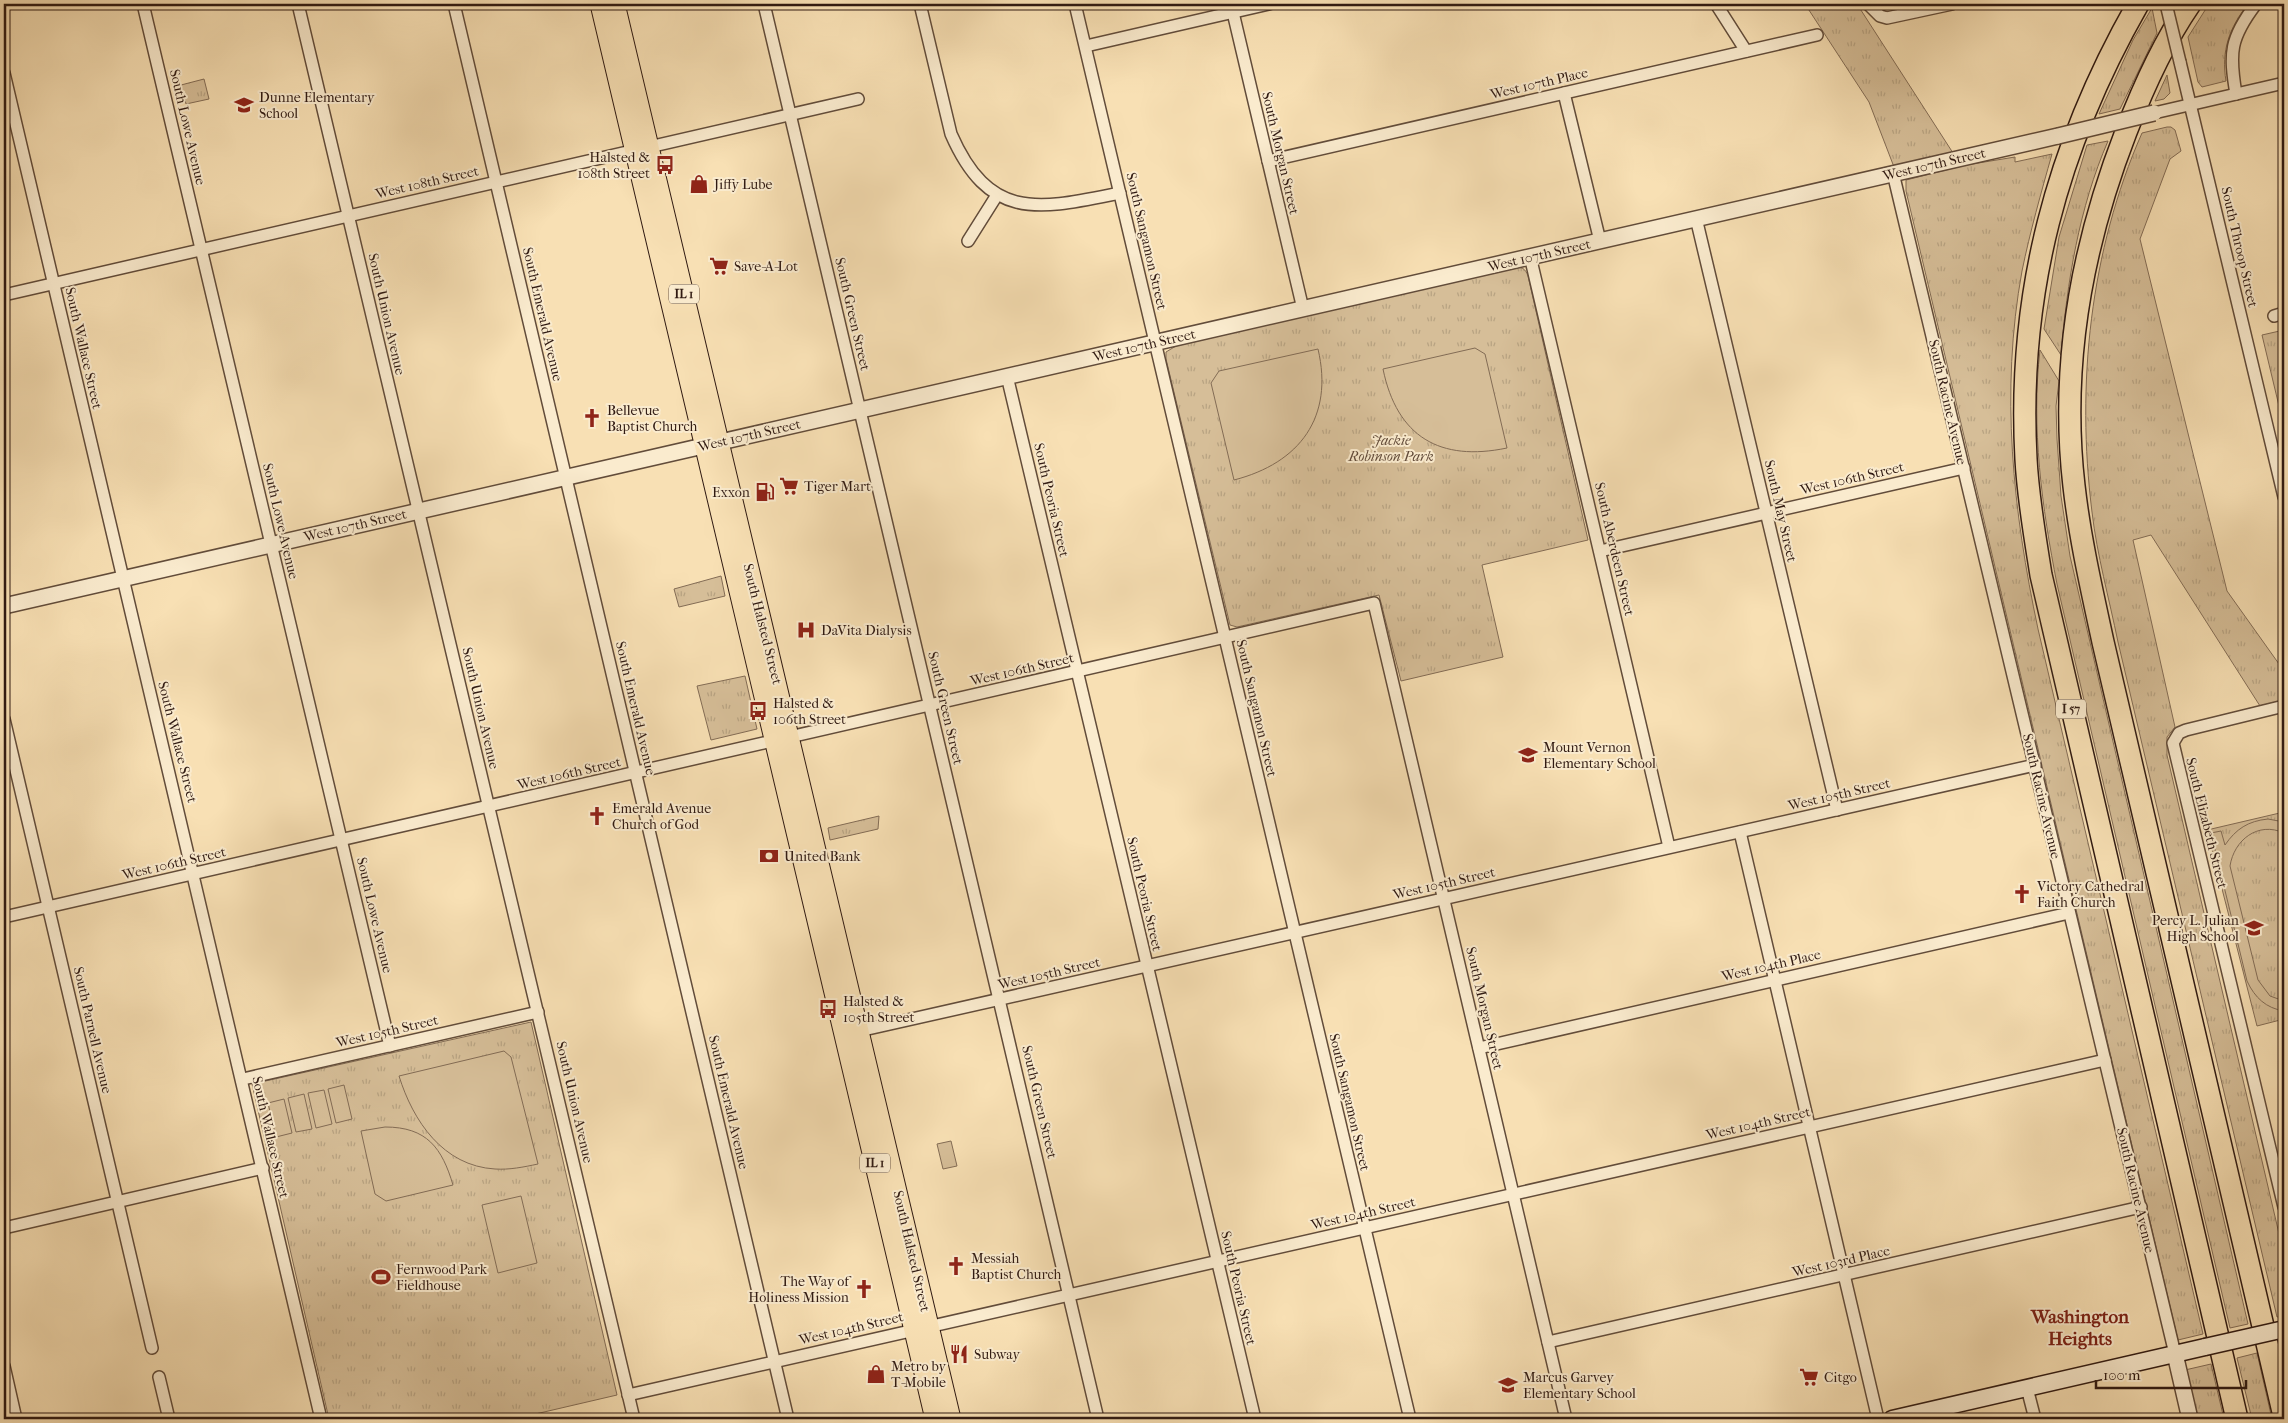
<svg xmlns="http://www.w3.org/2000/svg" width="2288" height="1423" viewBox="0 0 2288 1423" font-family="'IM FELL French Canon',serif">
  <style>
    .grass { fill: url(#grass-tufts); stroke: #836c55 }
    .pitch { fill: #d6be98; stroke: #836c55 }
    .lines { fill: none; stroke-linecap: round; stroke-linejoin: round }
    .minor-casing { stroke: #624c3a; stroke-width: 14 }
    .tertiary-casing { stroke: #624c3a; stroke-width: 18 }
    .secondary-casing { stroke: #301a12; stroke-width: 19 }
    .primary-casing { stroke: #301a12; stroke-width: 21 }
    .motorway-casing { stroke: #301a12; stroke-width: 24 }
    .minor { stroke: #faebce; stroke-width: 11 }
    .tertiary { stroke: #faebce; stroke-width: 15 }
    .secondary { stroke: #faebce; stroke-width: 16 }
    .primary { stroke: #f8e0b4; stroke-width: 19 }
    .motorway { stroke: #f8e0b4; stroke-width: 21 }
    .minor-bridge-casing { stroke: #624c3a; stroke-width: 14; stroke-linecap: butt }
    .tertiary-bridge-casing { stroke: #624c3a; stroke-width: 18; stroke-linecap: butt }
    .secondary-bridge-casing { stroke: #301a12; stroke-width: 19; stroke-linecap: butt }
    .minor-bridge { stroke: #faebce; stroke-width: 11 }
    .tertiary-bridge { stroke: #faebce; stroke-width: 15 }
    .secondary-bridge { stroke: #faebce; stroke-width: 16 }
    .labels { text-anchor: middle; stroke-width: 4; stroke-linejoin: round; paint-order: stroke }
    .shield { fill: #faebce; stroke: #6d594a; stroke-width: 1 }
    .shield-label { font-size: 12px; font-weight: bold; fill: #301a12 }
    .street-label { font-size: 14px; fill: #301a12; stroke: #faebce }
    .poi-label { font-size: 14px; fill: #301a12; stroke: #faebce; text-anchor: start }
    .park-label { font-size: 14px; font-style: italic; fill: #624b3a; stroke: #faebce }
    .district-label { font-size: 19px; font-weight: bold; fill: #7a1f14; stroke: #faebce }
  </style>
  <defs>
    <pattern id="grass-tufts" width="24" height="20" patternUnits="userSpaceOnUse" patternTransform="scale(1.25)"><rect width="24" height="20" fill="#d6be98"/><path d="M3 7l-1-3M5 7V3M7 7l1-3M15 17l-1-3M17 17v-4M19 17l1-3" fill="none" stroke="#b8a382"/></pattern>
  </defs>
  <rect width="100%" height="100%" fill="#f8e0b4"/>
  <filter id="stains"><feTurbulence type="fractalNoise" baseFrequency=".004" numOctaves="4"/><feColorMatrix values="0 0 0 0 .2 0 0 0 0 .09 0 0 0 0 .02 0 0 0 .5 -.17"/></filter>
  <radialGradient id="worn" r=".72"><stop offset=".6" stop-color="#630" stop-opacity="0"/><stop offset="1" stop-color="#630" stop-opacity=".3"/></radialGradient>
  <g class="grass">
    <path d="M1805 4H1857L1953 153 1894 167 1869 102Z"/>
    <path d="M2209 4H2248C2229 28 2221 51 2226 81L2202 87 2198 82 2188 37Z"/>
    <path d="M2152 8 2157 33 2120 109 2099 114 2133 40Z"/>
    <path d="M2167 75 2170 93 2164 99 2155 101Z"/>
    <path d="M204 79 209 99 186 104 181 85Z"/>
    <path d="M2167 127H2171L2175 130 2181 151 2170 159 2140 239 2227 591 2284 671V700L2260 706 2151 535 2133 540 2175 727 2167 737V755L2284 1255V1316L2277 1317 2118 642C2109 598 2097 555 2092 512 2076 384 2090 251 2142 133Z"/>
    <path d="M2108 141C2079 208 2067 282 2061 355L2044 329 2059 237 2087 145Z"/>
    <path d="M2052 154C2041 193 2030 232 2022 271 2000 392 2013 511 2038 629L2203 1334 2178 1340 1906 191V180L1966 165 2015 157V162Z"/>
    <path d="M1514 267C1522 267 1525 268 1528 276L1588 540 1482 565 1503 657 1401 681 1379 595 1237 627 1230 625 1166 359V352L1176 346Z"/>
    <path d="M2284 330V427L2262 335Z"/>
    <path d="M2040 350 2059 381 2056 406 2057 439 2061 496 2070 556 2248 1324 2230 1328 2057 584C2042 508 2031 427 2040 350Z"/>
    <path d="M721 576 725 596 679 607 674 589Z"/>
    <path d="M745 676 757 729 711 740 697 686Z"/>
    <path d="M2284 812V1019L2257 1026 2207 830Z"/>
    <path d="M879 816 878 829 830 840 828 828Z"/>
    <path d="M531 1022 617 1395 514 1419H329L252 1084Z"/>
    <path d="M2257 1353 2272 1419H2252L2237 1358Z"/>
    <path d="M2211 1364 2224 1419H2197L2185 1370Z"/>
  </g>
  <g class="pitch">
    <path d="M1475 348 1485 354 1507 448C1440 462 1397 437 1383 369Z"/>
    <path d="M1318 349C1334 417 1300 463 1234 480L1211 383 1219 371Z"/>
    <path d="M2268 819 2284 822V833C2258 821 2234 840 2230 866L2258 980 2270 996 2284 1001V1011C2266 1008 2255 998 2247 981L2211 833 2221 831 2225 845C2236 829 2248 821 2268 819Z"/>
    <path d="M504 1051 511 1057 538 1164C524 1167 509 1170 495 1169 443 1166 413 1121 399 1076Z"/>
    <path d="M344 1085 352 1119 336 1123 328 1089Z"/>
    <path d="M324 1090 332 1124 316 1128 308 1093Z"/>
    <path d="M304 1094 312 1129 296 1132 288 1098Z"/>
    <path d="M284 1099 292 1133 276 1137 268 1103Z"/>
    <path d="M385 1127C427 1127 442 1148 453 1185L386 1201 375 1194 361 1131Z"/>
    <path d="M951 1141 957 1166 943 1169 937 1144Z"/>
    <path d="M521 1196 537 1263 498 1273 482 1205Z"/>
  </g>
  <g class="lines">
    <g class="minor-casing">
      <g id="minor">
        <path d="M143 4 390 1046"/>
        <path d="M298 4 634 1419"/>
        <path d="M454 4 788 1419"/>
        <path d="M764 4 1098 1419"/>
        <path d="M920 4 951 134C990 223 1040 209 1120 193"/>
        <path d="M1075 4 1410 1419"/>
        <path d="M1231 4 1303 309"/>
        <path d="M1716 4 1746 51"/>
        <path d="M1868 4 1880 16 1887 18 1952 4"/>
        <path d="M1086 46 1269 4"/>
        <path d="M2180 62 2284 497"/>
        <path d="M4 73 321 1419"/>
        <path d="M1564 93 1600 241"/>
        <path d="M2236 94C2229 53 2230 38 2256 4"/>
        <path d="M2154 113 2284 83"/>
        <path d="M1268 161 1817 35"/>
        <path d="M1893 173 2175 1354"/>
        <path d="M1696 218 1837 810"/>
        <path d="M968 241 997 195"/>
        <path d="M1530 256 1669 847"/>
        <path d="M4 295 858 99"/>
        <path d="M2274 316 2284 313"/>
        <path d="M1007 376 1255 1419"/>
        <path d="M1600 551 1964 468"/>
        <path d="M2284 706 2186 730 2179 733 2173 743 2284 1207"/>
        <path d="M4 719 152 1348"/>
        <path d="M1740 832 1878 1419"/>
        <path d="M4 917 1374 603 1566 1419"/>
        <path d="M859 1031 2035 765"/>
        <path d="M1479 1048 2069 913"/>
        <path d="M243 1079 538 1012"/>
        <path d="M4 1228 263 1168"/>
        <path d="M1548 1342 2141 1207"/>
        <path d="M4 1366 16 1419"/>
        <path d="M159 1377 169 1419"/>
        <path d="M2027 1388 2035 1419"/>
        <path d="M628 1395 2105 1060"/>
      </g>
    </g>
    <g class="tertiary-casing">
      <g id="tertiary">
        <path d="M4 606 2058 136"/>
        <path d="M2175 1354 2190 1419"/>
      </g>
    </g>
    <g class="secondary-casing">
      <path id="secondary" d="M1892 1419 2205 1347"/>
    </g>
    <g class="primary-casing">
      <g id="primary">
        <path d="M600 4 935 1419"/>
        <path d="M615 4 951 1419"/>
      </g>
    </g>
    <g class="motorway-casing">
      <g id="motorway">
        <path d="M2138 4C2057 146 2017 294 2026 459 2028 498 2035 537 2041 575L2237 1419"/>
        <path d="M2190 4C2163 43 2143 88 2126 132 2082 245 2060 365 2074 486 2080 539 2092 591 2103 642L2284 1416"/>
      </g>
    </g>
    <use href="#minor" class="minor"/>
    <use href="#tertiary" class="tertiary"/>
    <use href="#secondary" class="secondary"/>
    <use href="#primary" class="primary"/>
    <use href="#motorway" class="motorway"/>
    <g class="minor-bridge-casing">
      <path id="minor-bridge" d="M2166 4 2180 62"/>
    </g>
    <g class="tertiary-bridge-casing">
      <path id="tertiary-bridge" d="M2058 136 2154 113"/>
    </g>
    <g class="secondary-bridge-casing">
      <path id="secondary-bridge" d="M2205 1347 2280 1330"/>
    </g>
    <use href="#minor-bridge" class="minor-bridge"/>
    <use href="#tertiary-bridge" class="tertiary-bridge"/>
    <use href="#secondary-bridge" class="secondary-bridge"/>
  </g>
  <defs>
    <g id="school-bare" transform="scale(1.5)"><path d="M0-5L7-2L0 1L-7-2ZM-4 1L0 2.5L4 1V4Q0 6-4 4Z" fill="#8f2418" stroke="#faebce" stroke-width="2.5" paint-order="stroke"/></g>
    <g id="bus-bare" transform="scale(1.5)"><path d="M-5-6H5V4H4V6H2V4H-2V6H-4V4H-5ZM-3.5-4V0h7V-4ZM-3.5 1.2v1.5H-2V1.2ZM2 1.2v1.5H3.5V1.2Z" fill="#8f2418" stroke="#faebce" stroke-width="2.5" paint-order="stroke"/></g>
    <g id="shop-bare" transform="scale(1.5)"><path d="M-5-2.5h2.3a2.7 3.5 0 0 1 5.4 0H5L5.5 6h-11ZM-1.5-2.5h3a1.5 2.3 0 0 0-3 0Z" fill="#8f2418" stroke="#faebce" stroke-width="2.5" paint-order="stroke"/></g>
    <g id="supermarket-bare" transform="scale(1.5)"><path d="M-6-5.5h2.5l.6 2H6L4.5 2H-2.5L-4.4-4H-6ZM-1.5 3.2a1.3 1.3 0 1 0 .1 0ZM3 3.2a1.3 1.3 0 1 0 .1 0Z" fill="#8f2418" stroke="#faebce" stroke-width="2.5" paint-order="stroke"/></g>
    <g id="church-bare" transform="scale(1.5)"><path d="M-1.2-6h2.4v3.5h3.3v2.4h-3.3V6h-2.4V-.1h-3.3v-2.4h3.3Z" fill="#8f2418" stroke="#faebce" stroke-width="2.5" paint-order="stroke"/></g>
    <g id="fuel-bare" transform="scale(1.5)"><path d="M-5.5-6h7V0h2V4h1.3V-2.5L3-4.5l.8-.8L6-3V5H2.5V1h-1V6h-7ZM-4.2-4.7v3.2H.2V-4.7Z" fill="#8f2418" stroke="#faebce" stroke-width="2.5" paint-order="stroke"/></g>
    <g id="hospital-bare" transform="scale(1.5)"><path d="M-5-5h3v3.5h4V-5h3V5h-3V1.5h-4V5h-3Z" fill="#8f2418" stroke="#faebce" stroke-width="2.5" paint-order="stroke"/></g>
    <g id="bank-bare" transform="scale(1.5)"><path d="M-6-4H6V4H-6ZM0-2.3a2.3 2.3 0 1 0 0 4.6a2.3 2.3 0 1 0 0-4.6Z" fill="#8f2418" stroke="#faebce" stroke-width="2.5" paint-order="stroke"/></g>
    <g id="stadium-bare" transform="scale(1.5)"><path d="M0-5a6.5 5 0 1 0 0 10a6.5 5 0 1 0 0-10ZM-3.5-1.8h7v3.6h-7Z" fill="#8f2418" stroke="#faebce" stroke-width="2.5" paint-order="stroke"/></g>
    <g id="restaurant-bare" transform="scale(1.5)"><path d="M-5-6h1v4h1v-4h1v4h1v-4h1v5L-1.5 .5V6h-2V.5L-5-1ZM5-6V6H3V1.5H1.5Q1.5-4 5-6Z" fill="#8f2418" stroke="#faebce" stroke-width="2.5" paint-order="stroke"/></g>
  </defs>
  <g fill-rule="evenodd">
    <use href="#school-bare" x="244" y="105"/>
    <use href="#bus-bare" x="665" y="165"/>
    <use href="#shop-bare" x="699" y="184"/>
    <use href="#supermarket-bare" x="719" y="266"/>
    <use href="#church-bare" x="592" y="418"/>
    <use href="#supermarket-bare" x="789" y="486"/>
    <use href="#fuel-bare" x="765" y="492"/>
    <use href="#hospital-bare" x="806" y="630"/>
    <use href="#bus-bare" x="758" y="711"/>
    <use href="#school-bare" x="1528" y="755"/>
    <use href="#church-bare" x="597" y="816"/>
    <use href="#bank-bare" x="769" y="856"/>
    <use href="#church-bare" x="2022" y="894"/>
    <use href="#school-bare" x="2254" y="928"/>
    <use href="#bus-bare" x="828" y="1009"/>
    <use href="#church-bare" x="956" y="1266"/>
    <use href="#stadium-bare" x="381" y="1277"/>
    <use href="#church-bare" x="864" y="1289"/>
    <use href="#restaurant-bare" x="959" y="1354"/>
    <use href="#shop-bare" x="876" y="1374"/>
    <use href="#supermarket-bare" x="1809" y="1377"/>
    <use href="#school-bare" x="1508" y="1385"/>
  </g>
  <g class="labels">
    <g class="shield">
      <rect x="669" y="284.5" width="30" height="19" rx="4"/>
      <rect x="2056" y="699.5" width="30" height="19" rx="4"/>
      <rect x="860" y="1153.5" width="30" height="19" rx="4"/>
    </g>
    <g class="shield-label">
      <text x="684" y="298">IL 1</text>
      <text x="2071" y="713">I 57</text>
      <text x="875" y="1167">IL 1</text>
    </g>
    <g class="street-label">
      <text transform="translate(1539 83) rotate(-13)" y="5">West 107th Place</text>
      <text transform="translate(188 127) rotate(77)" y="5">South Lowe Avenue</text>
      <text transform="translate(1281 153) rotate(77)" y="5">South Morgan Street</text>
      <text transform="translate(1934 164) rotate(-13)" y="5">West 107th Street</text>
      <text transform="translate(427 182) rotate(-13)" y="5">West 108th Street</text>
      <text transform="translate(1147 241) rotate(77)" y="5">South Sangamon Street</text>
      <text transform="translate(2240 247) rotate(77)" y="5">South Throop Street</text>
      <text transform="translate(1539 255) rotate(-13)" y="5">West 107th Street</text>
      <text transform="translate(387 314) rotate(77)" y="5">South Union Avenue</text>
      <text transform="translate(543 314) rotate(77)" y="5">South Emerald Avenue</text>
      <text transform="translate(853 314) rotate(77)" y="5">South Green Street</text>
      <text transform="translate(1144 345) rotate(-13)" y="5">West 107th Street</text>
      <text transform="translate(84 348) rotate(77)" y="5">South Wallace Street</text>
      <text transform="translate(1948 402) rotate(77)" y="5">South Racine Avenue</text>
      <text transform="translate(749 435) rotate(-13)" y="5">West 107th Street</text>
      <text transform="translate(1852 478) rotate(-13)" y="5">West 106th Street</text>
      <text transform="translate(1052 500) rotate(77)" y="5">South Peoria Street</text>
      <text transform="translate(1781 511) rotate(77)" y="5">South May Street</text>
      <text transform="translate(281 521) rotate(77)" y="5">South Lowe Avenue</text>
      <text transform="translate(355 525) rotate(-13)" y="5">West 107th Street</text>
      <text transform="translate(1615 549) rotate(77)" y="5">South Aberdeen Street</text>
      <text transform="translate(763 624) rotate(76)" y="5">South Halsted Street</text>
      <text transform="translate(1022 669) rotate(-13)" y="5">West 106th Street</text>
      <text transform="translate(481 708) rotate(77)" y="5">South Union Avenue</text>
      <text transform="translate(636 708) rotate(77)" y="5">South Emerald Avenue</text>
      <text transform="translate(946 708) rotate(77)" y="5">South Green Street</text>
      <text transform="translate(1257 708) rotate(77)" y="5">South Sangamon Street</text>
      <text transform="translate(178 742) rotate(76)" y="5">South Wallace Street</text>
      <text transform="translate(569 773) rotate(-13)" y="5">West 106th Street</text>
      <text transform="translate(1839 794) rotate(-13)" y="5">West 105th Street</text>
      <text transform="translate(2042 796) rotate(77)" y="5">South Racine Avenue</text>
      <text transform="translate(2207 823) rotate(76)" y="5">South Elizabeth Street</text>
      <text transform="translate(174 863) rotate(-13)" y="5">West 106th Street</text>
      <text transform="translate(1444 883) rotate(-13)" y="5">West 105th Street</text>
      <text transform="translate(1145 894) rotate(77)" y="5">South Peoria Street</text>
      <text transform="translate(375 915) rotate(77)" y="5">South Lowe Avenue</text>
      <text transform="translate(1771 965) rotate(-13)" y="5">West 104th Place</text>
      <text transform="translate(1049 973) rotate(-13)" y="5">West 105th Street</text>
      <text transform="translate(1485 1008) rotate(77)" y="5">South Morgan Street</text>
      <text transform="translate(93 1030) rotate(77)" y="5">South Parnell Avenue</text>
      <text transform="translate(387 1031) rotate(-13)" y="5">West 105th Street</text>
      <text transform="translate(575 1102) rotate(77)" y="5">South Union Avenue</text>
      <text transform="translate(729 1102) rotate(77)" y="5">South Emerald Avenue</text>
      <text transform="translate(1040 1102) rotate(77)" y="5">South Green Street</text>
      <text transform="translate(1350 1102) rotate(77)" y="5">South Sangamon Street</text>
      <text transform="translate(1758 1123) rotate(-13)" y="5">West 104th Street</text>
      <text transform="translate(271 1137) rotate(77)" y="5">South Wallace Street</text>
      <text transform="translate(2136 1190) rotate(77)" y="5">South Racine Avenue</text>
      <text transform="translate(1363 1213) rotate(-13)" y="5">West 104th Street</text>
      <text transform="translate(912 1251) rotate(77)" y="5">South Halsted Street</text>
      <text transform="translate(1841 1261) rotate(-13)" y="5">West 103rd Place</text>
      <text transform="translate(1239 1288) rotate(77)" y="5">South Peoria Street</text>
      <text transform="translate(851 1328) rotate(-13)" y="5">West 104th Street</text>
    </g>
    <g class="poi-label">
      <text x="259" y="102">Dunne Elementary<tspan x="259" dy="16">School</tspan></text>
      <text x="650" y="162" text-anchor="end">Halsted &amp;<tspan x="650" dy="16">108th Street</tspan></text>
      <text x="714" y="189">Jiffy Lube</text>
      <text x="734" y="271">Save-A-Lot</text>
      <text x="607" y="415">Bellevue<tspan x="607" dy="16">Baptist Church</tspan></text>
      <text x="804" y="491">Tiger Mart</text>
      <text x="750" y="497" text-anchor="end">Exxon</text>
      <text x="821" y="635">DaVita Dialysis</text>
      <text x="773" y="708">Halsted &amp;<tspan x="773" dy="16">106th Street</tspan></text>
      <text x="1543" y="752">Mount Vernon<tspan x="1543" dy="16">Elementary School</tspan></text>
      <text x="612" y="813">Emerald Avenue<tspan x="612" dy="16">Church of God</tspan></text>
      <text x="784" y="861">United Bank</text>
      <text x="2037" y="891">Victory Cathedral<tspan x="2037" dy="16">Faith Church</tspan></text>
      <text x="2239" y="925" text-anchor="end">Percy L. Julian<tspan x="2239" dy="16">High School</tspan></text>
      <text x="843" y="1006">Halsted &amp;<tspan x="843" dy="16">105th Street</tspan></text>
      <text x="971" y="1263">Messiah<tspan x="971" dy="16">Baptist Church</tspan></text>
      <text x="396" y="1274">Fernwood Park<tspan x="396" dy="16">Fieldhouse</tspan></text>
      <text x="849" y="1286" text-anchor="end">The Way of<tspan x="849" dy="16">Holiness Mission</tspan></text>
      <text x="974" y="1359">Subway</text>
      <text x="891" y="1371">Metro by<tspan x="891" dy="16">T-Mobile</tspan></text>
      <text x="1523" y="1382">Marcus Garvey<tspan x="1523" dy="16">Elementary School</tspan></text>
      <text x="1824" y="1382">Citgo</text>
    </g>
    <g class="park-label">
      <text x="1391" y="445">Jackie<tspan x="1391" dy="16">Robinson Park</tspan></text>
    </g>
    <g class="district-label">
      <text x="2080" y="1323">Washington<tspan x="2080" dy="22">Heights</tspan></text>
    </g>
  </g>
  <rect width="2288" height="1423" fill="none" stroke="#f8e0b4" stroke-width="20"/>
  <rect x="5" y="5" width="2278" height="1413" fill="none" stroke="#301a12" stroke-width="2.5"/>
  <rect x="10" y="10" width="2268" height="1403" fill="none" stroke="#301a12"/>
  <path d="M2096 1380v8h150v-8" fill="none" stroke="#301a12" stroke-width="2.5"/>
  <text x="2103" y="1380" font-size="15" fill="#301a12" stroke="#faebce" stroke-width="4" paint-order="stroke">100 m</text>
  <rect width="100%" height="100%" filter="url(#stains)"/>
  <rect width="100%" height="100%" fill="url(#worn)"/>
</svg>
